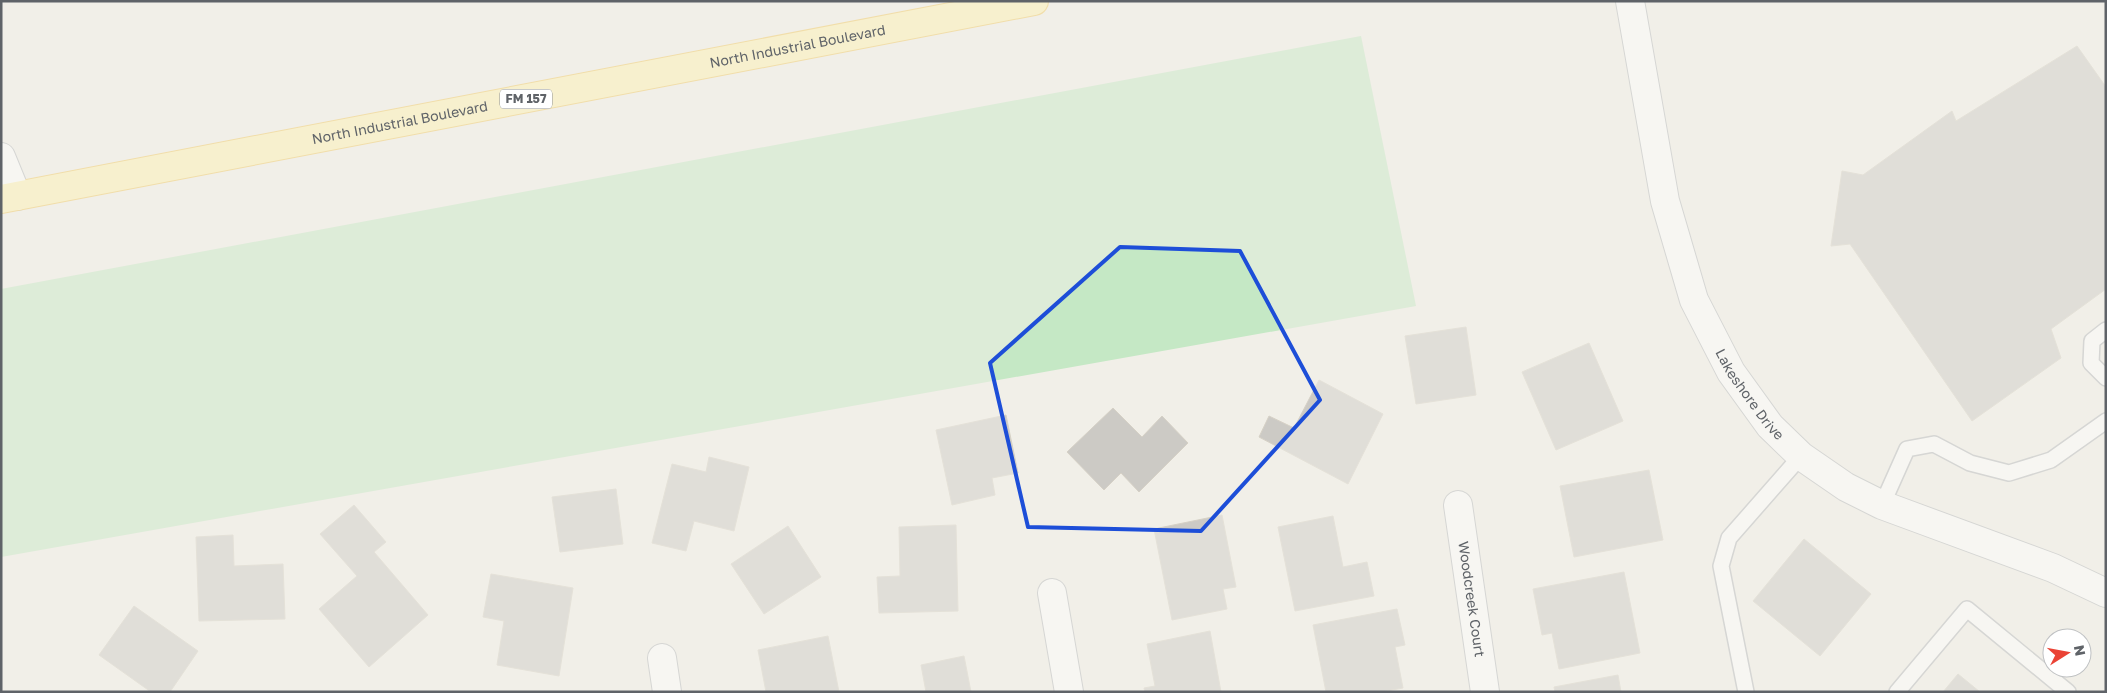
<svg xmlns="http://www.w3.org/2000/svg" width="2107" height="693" viewBox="0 0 2107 693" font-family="'Golos Text',sans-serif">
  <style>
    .green { fill: #c5e8c5 }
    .building { fill: #cccac5; stroke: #d6d1c6 }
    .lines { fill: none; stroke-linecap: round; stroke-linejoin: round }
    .lane-casing { stroke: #b5b8bc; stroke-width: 18 }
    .street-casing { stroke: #b5b8bc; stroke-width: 30 }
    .primary-casing { stroke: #f2c960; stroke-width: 30 }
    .lane { stroke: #fff; stroke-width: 15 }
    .street { stroke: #fff; stroke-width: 28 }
    .primary { stroke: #fff2af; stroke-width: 28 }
    .marked { fill: none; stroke: #1d4ed8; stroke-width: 4; stroke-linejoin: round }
    .labels { text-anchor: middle; stroke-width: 4.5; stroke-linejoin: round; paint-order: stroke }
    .shield { fill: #fff; stroke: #8f9295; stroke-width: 1 }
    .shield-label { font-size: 12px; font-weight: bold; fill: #5f6368 }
    .street-label { font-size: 14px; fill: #5f6368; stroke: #fff }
  </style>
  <rect width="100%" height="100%" fill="#f1efe8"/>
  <path class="green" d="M1361 36 1416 306 1 557V289Z"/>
  <g class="building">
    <path d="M2077 46 2106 87V289L2051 329 2061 358 1972 421 1850 244 1831 246 1842 171 1863 175 1952 111 1956 121Z"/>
    <path d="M1466 327 1476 395 1416 404 1405 336Z"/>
    <path d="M1589 343 1623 421 1556 450 1522 372Z"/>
    <path d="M1319 380 1383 414 1348 484 1259 437 1269 416 1294 428Z"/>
    <path d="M1113 408 1142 437 1162 416 1188 443 1139 492 1121 473 1104 490 1067 452Z"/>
    <path d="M1006 415 1018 473 992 478 995 495 952 505 936 430Z"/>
    <path d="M709 457 749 467 734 531 694 521 686 551 652 543 672 464 706 472Z"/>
    <path d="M1649 470 1663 540 1574 557 1560 486Z"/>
    <path d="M616 489 623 544 560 552 552 497Z"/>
    <path d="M354 505 386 542 374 552 428 615 369 667 319 609 357 576 320 534Z"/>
    <path d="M1222 515 1236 587 1223 589 1227 609 1172 620 1154 529Z"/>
    <path d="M1333 516 1343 567 1367 562 1374 596 1295 611 1278 527Z"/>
    <path d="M956 525 958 611 879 613 877 577 900 576 899 527Z"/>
    <path d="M788 526 821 577 764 614 731 564Z"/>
    <path d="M233 535 234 566 283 564 285 619 199 621 196 537Z"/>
    <path d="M1804 539 1871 594 1820 656 1753 601Z"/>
    <path d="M1624 572 1640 653 1559 669 1552 633 1542 635 1533 589Z"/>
    <path d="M491 574 573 588 559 676 497 665 504 621 483 617Z"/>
    <path d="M134 606 198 651 170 692H151L99 655Z"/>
    <path d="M1397 609 1405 645 1395 647 1403 688 1381 692H1326L1313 625Z"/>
    <path d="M1210 631 1221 692H1145L1144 688 1155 686 1147 644Z"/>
    <path d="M828 636 839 692H766L758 650Z"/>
    <path d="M964 656 971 692H926L921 665Z"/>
    <path d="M1958 674 1980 692H1943Z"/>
    <path d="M1618 675 1621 692H1555L1554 687Z"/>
  </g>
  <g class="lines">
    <g class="lane-casing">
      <g id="lane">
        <path d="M2106 330 2092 341 2091 363 2106 378"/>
        <path d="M1882 505 1907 449 1934 444 1970 463 2009 473 2051 460 2106 421"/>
        <path d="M1746 692 1721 566 1729 538 1801 456"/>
        <path d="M1897 692 1967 609 2068 692"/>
      </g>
    </g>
    <g class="street-casing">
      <g id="street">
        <path id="s1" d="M1630 1 1665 201 1694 300 1731 372 1770 426 1801 456 1846 487 1882 505 2053 568 2106 593"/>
        <path d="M1 157 17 196"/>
        <path id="s2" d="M1458 505 1485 692"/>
        <path d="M1052 593 1069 692"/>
        <path d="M662 658 667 692"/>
      </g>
    </g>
    <g class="primary-casing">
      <g id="primary">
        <path id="s3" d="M1 199 1034 1"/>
      </g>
    </g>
    <use href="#lane" class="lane"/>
    <use href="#street" class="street"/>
    <use href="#primary" class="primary"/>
  </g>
  <path d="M0 0H2107V693H0ZM1120 247 1240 251 1320 400 1201 531 1028 527 990 363Z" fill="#f1efe8" fill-opacity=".55" fill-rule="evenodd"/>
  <path class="marked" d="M1120 247 1240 251 1320 400 1201 531 1028 527 990 363Z"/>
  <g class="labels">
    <rect class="shield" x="500" y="89.5" width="52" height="19" rx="4"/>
    <g class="shield-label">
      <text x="526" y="103">FM 157</text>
    </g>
    <g class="street-label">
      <text dy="5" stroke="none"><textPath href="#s3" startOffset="811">North Industrial Boulevard</textPath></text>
      <text dy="5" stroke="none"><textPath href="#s3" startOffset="406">North Industrial Boulevard</textPath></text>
      <text dy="5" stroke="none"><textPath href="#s1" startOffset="416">Lakeshore Drive</textPath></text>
      <text dy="5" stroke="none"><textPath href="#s2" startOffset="95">Woodcreek Court</textPath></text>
    </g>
  </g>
  <rect width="2107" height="693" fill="none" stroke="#5f6368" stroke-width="5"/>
  <g transform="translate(2067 653) rotate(79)"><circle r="24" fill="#ffffff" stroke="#bfc1c3"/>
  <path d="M0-4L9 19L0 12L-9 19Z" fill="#ea4335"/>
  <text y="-8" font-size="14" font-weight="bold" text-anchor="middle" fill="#5f6368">N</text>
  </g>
</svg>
